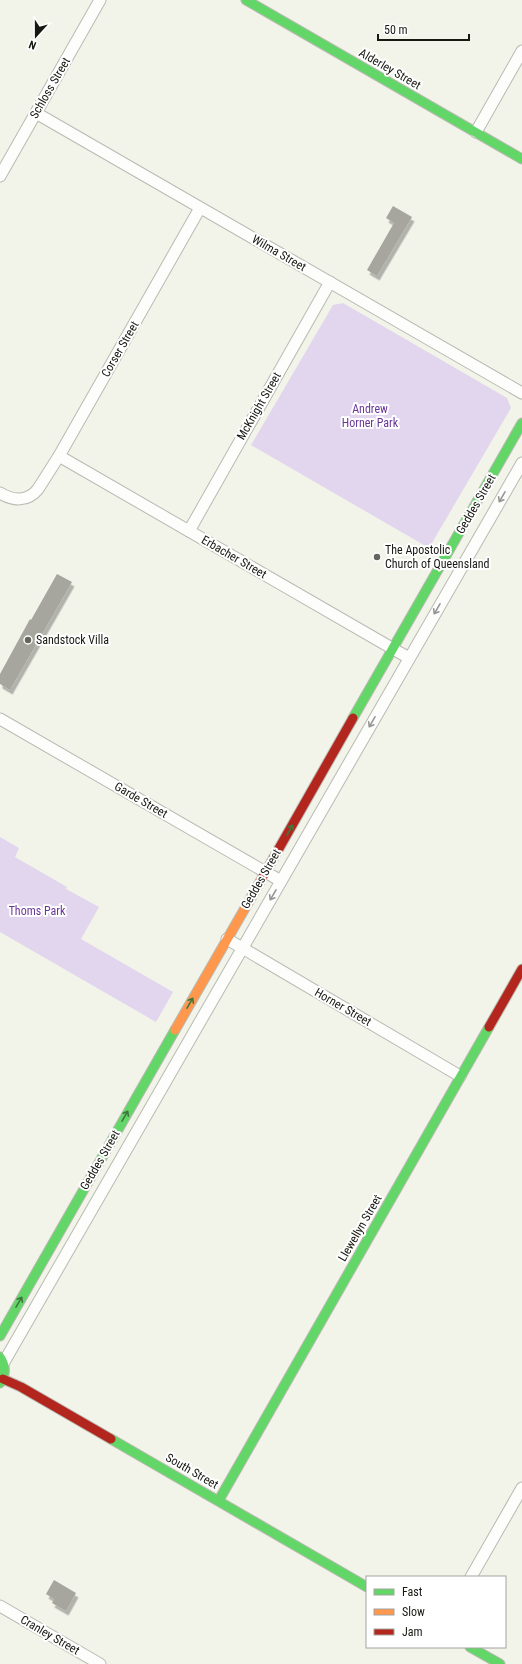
<svg xmlns="http://www.w3.org/2000/svg" width="522" height="1664" viewBox="0 0 522 1664" font-family="'Roboto Condensed',sans-serif">
  <style>
    .green { fill: #e2d6ee }
    .building { fill: #a6a69f; filter: url(#shadow) }
    .lines { fill: none; stroke-linecap: round; stroke-linejoin: round }
    .street-casing { stroke: #b9bab3; stroke-width: 13 }
    .fast-casing { stroke: #b9bab3; stroke-width: 11 }
    .slow-casing { stroke: #b9bab3; stroke-width: 11 }
    .jam-casing { stroke: #b9bab3; stroke-width: 11 }
    .street { stroke: #fdfdfc; stroke-width: 11 }
    .fast { stroke: #63d668; stroke-width: 9 }
    .slow { stroke: #ff974d; stroke-width: 9 }
    .jam { stroke: #b3261e; stroke-width: 9 }
    .oneway { stroke: #969693 }
    .oneway2 { stroke: #3e773d }
    .poi-dot { fill: #64655d; stroke: #fff; stroke-width: 1.5 }
    .labels { text-anchor: middle; stroke-width: 4; stroke-linejoin: round; paint-order: stroke }
    .street-label { font-size: 12px; fill: #181812; stroke: #fff }
    .park-label { font-size: 12px; fill: #693698; stroke: #fff }
    .poi-label { font-size: 12px; fill: #181812; stroke: #fff; text-anchor: start }
  </style>
  <defs>
    <filter id="shadow"><feDropShadow dx="2.5" dy="4.5" stdDeviation="0" flood-color="#0004"/></filter>
  </defs>
  <rect width="100%" height="100%" fill="#f2f3e9"/>
  <g class="green">
    <path d="M343 303 507 398 511 408 429 548 251 445 333 305Z"/>
    <path d="M0 837 19 848 15 857 67 887 66 889 99 907 81 939 173 992 156 1022 0 932Z"/>
  </g>
  <g class="building">
    <path d="M393 206 412 217 377 276 367 270 394 223 386 218Z"/>
    <path d="M57 574 72 582 10 690 0 684V674L30 619 31 620Z"/>
    <path d="M54 1580 76 1593 66 1611 52 1603 54 1599 46 1594Z"/>
  </g>
  <g class="lines">
    <g class="street-casing">
      <g id="street">
        <path d="M36 113 522 393"/>
        <path d="M476 132 522 51"/>
        <path d="M0 176 100 0"/>
        <path d="M59 456 409 658"/>
        <path d="M0 493C13 501 28 502 38 489L59 456 200 208"/>
        <path d="M189 531 330 282"/>
        <path d="M0 719 281 881"/>
        <path d="M227 939 460 1076"/>
        <path d="M4 1362 522 463"/>
        <path d="M471 1577 522 1488"/>
        <path d="M0 1606 100 1664"/>
      </g>
    </g>
    <g class="fast-casing">
      <g id="fast">
        <path d="M246 0 522 159"/>
        <path d="M353 718 522 423"/>
        <path d="M0 1336 175 1030"/>
        <path d="M0 1357C6 1366 6 1374 0 1383"/>
        <path d="M111 1439 367 1587"/>
        <path d="M219 1500 489 1027"/>
        <path d="M470 1647 500 1664"/>
      </g>
    </g>
    <g class="slow-casing">
      <path id="slow" d="M175 1030 252 896"/>
    </g>
    <g class="jam-casing">
      <g id="jam">
        <path d="M252 896 353 718"/>
        <path d="M489 1027 522 969"/>
        <path d="M3 1379 21 1387 111 1439"/>
      </g>
    </g>
    <use href="#street" class="street"/>
    <use href="#fast" class="fast"/>
    <use href="#slow" class="slow"/>
    <use href="#jam" class="jam"/>
  </g>
  <defs><path id="oneway-shaft" d="M-6 0H5M1.5-3L5.5 0L1.5 3" fill="none" stroke-width="1.6" stroke-linecap="round" stroke-linejoin="round"/></defs>
  <g class="oneway">
    <use href="#oneway-shaft" transform="translate(502 497) rotate(120)"/>
    <use href="#oneway-shaft" transform="translate(437 609) rotate(120)"/>
    <use href="#oneway-shaft" transform="translate(372 722) rotate(120)"/>
    <use href="#oneway-shaft" transform="translate(273 895) rotate(120)"/>
  </g>
  <g class="oneway2">
    <use href="#oneway-shaft" transform="translate(290 830) rotate(-60)"/>
    <use href="#oneway-shaft" transform="translate(190 1003) rotate(-60)"/>
    <use href="#oneway-shaft" transform="translate(125 1116) rotate(-60)"/>
    <use href="#oneway-shaft" transform="translate(19 1302) rotate(-60)"/>
  </g>
  <g class="poi-dot">
    <circle cx="377" cy="557" r="4"/>
    <circle cx="28" cy="640" r="4"/>
  </g>
  <g class="labels">
    <g class="street-label">
      <text transform="translate(390 69) rotate(30)" y="4">Alderley Street</text>
      <text transform="translate(50 88) rotate(-60)" y="4">Schloss Street</text>
      <text transform="translate(279 253) rotate(30)" y="4">Wilma Street</text>
      <text transform="translate(120 349) rotate(-60)" y="4">Corser Street</text>
      <text transform="translate(259 406) rotate(-60)" y="4">McKnight Street</text>
      <text transform="translate(476 504) rotate(-60)" y="4">Geddes Street</text>
      <text transform="translate(234 557) rotate(30)" y="4">Erbacher Street</text>
      <text transform="translate(141 800) rotate(30)" y="4">Garde Street</text>
      <text transform="translate(261 879) rotate(-60)" y="4">Geddes Street</text>
      <text transform="translate(343 1007) rotate(30)" y="4">Horner Street</text>
      <text transform="translate(100 1160) rotate(-60)" y="4">Geddes Street</text>
      <text transform="translate(360 1228) rotate(-60)" y="4">Llewellyn Street</text>
      <text transform="translate(192 1471) rotate(30)" y="4">South Street</text>
      <text transform="translate(50 1635) rotate(30)" y="4">Cranley Street</text>
    </g>
    <g class="park-label">
      <text x="370" y="413">Andrew<tspan x="370" dy="14">Horner Park</tspan></text>
      <text x="37" y="915">Thoms Park</text>
    </g>
    <g class="poi-label">
      <text x="385" y="554">The Apostolic<tspan x="385" dy="14">Church of Queensland</tspan></text>
      <text x="36" y="644">Sandstock Villa</text>
    </g>
  </g>
  <rect x="366" y="1576" width="140" height="72" fill="#ffffff" stroke="#a3a3a0"/>
  <rect x="374" y="1589" width="20" height="6" fill="#63d668" stroke="#a3a3a0"/>
  <text x="402" y="1596" font-size="12" fill="#181812">Fast</text>
  <rect x="374" y="1609" width="20" height="6" fill="#ff974d" stroke="#a3a3a0"/>
  <text x="402" y="1616" font-size="12" fill="#181812">Slow</text>
  <rect x="374" y="1629" width="20" height="6" fill="#b3261e" stroke="#a3a3a0"/>
  <text x="402" y="1636" font-size="12" fill="#181812">Jam</text>
  <g transform="translate(36 36) rotate(201)" stroke="#ffffff" stroke-width="3" paint-order="stroke">
  <path d="M0-3L7 15L0 10L-7 15Z" fill="#181812"/>
  <text y="-6" font-size="11" font-weight="bold" text-anchor="middle" fill="#181812">N</text>
  </g>
  <path d="M378 34v6h91v-6" fill="none" stroke="#181812" stroke-width="2"/>
  <text x="384" y="34" font-size="12" fill="#181812" stroke="#ffffff" stroke-width="3" paint-order="stroke">50 m</text>
</svg>
